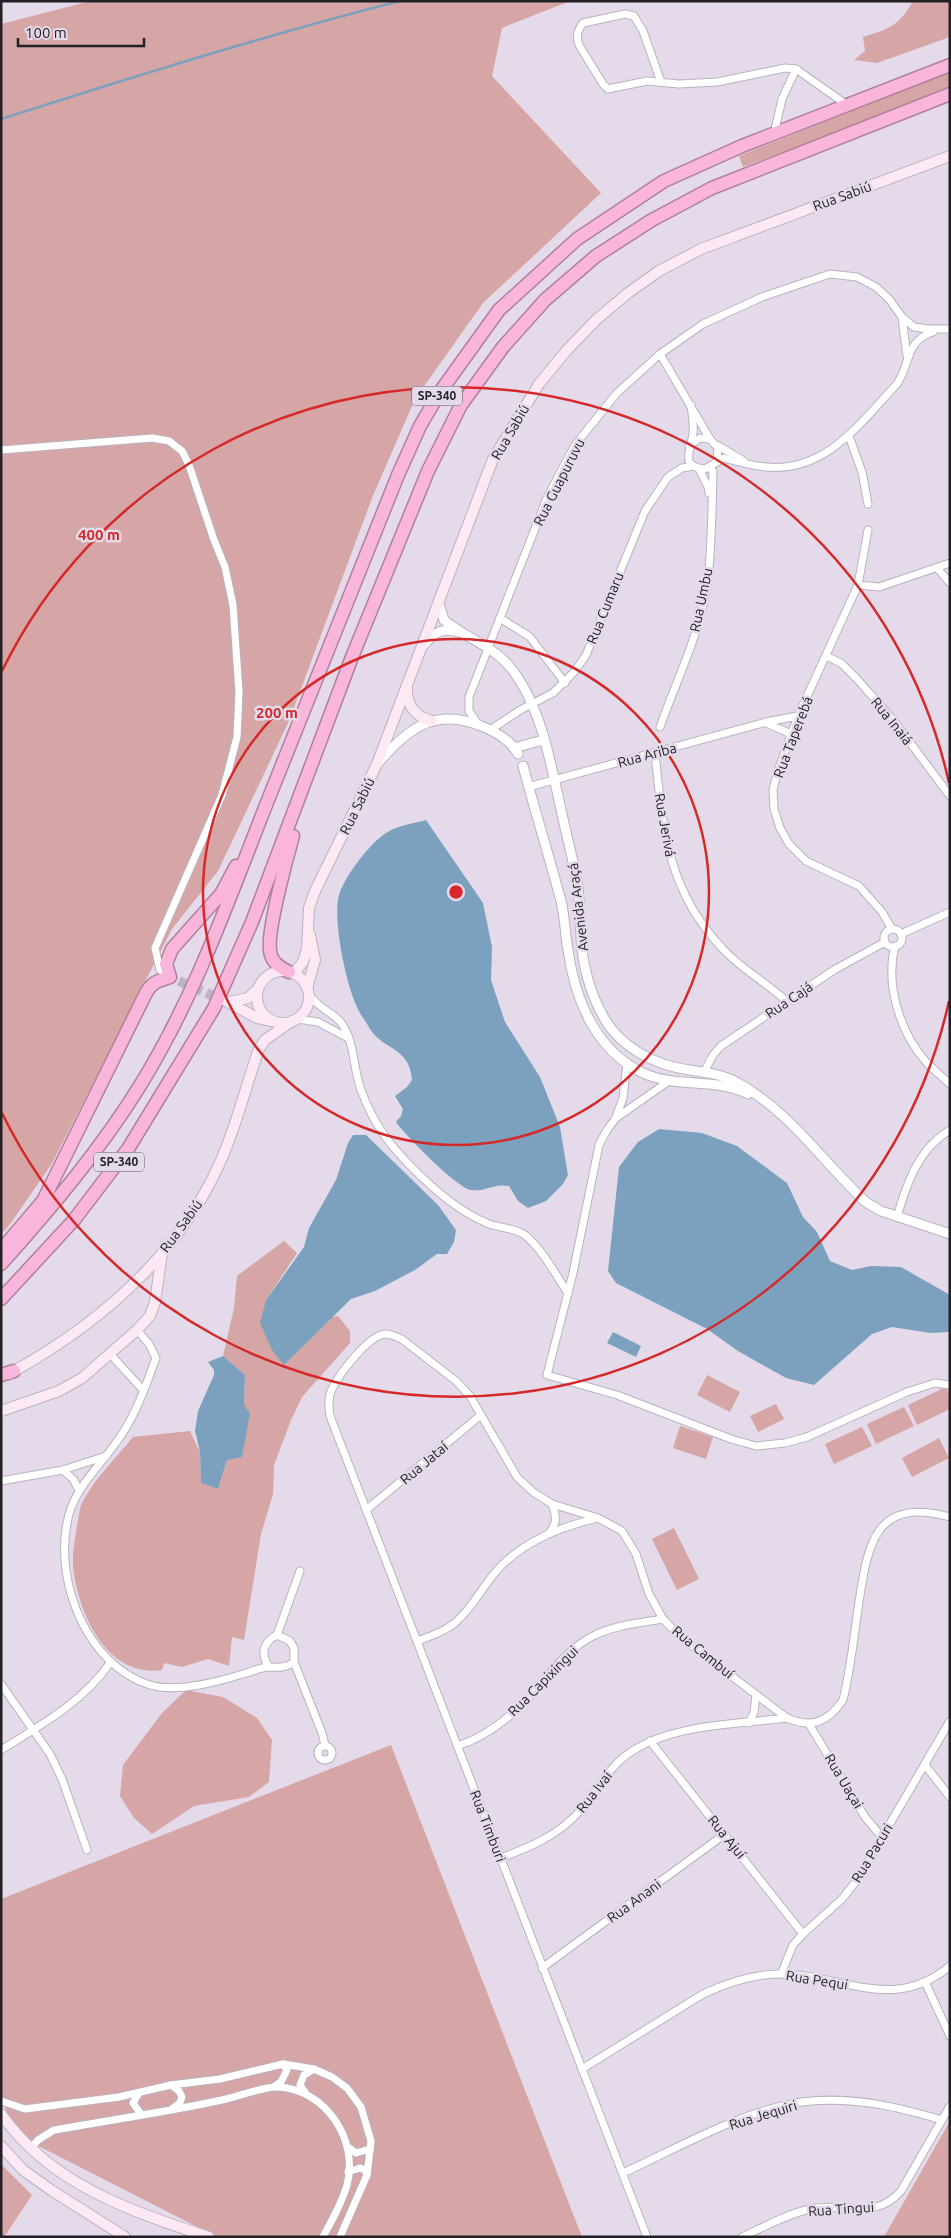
<svg xmlns="http://www.w3.org/2000/svg" width="951" height="2238" viewBox="0 0 951 2238" font-family="Ubuntu,sans-serif">
  <style>
    .green { fill: #d5a6a5 }
    .water { fill: #7ca1bf }
    .lines { fill: none; stroke-linecap: round; stroke-linejoin: round }
    .stream { stroke: #7ca1bf; stroke-width: 2.5 }
    .secondary-tunnel { stroke: #bdb5c3; stroke-width: 10; stroke-dasharray: 10 5; stroke-linecap: butt }
    .minor-casing { stroke: #bab1c1; stroke-width: 9 }
    .tertiary-casing { stroke: #bab1c1; stroke-width: 11 }
    .secondary-casing { stroke: #bab1c1; stroke-width: 12 }
    .motorway-casing { stroke: #ae819b; stroke-width: 15 }
    .minor { stroke: #fff; stroke-width: 7 }
    .tertiary { stroke: #fff; stroke-width: 9 }
    .secondary { stroke: #fde9f4; stroke-width: 10 }
    .motorway { stroke: #f9b5da; stroke-width: 12 }
    .ring { fill: none; stroke: #d62828; stroke-width: 2.5 }
    .labels { text-anchor: middle; stroke-width: 5; stroke-linejoin: round; paint-order: stroke }
    .shield { fill: #e4daea; stroke: #5d5861; stroke-width: 1 }
    .shield-label { font-size: 12px; font-weight: bold; fill: #232026 }
    .street-label { font-size: 14px; fill: #232026; stroke: #e4daea }
    .centre { fill: #d62828; stroke: #e4daea; stroke-width: 2.5 }
    .ring-label { font-size: 15px; text-anchor: middle; font-weight: bold; fill: #d62828; stroke: #e4daea; stroke-width: 5; stroke-linejoin: round; paint-order: stroke }
  </style>
  <rect width="100%" height="100%" fill="#e4daea"/>
  <g class="green">
    <path d="M91 1H570L502 28 492 76 601 193 483 303 415 399 372 498 289 721 218 871 172 929 51 1165 8 1227 1 1234V24Z"/>
    <path d="M913 1H950V37L877 63 854 60 865 51 863 37C889 29 899 26 913 1Z"/>
    <path d="M950 72V86L824 137 743 167 739 156Z"/>
    <path d="M284 1241 297 1253 266 1300 284 1364 331 1317 338 1316 350 1331V1343L302 1397 291 1420 274 1465 273 1494 261 1534 244 1640 232 1637 229 1666 208 1659 182 1667 164 1663 162 1670C106 1678 78 1612 73 1567 72 1553 75 1539 77 1525 79 1518 79 1509 82 1503 94 1479 116 1458 133 1437L190 1431 200 1452 201 1483 218 1489 244 1405 245 1375 223 1356 234 1308 237 1276Z"/>
    <path d="M707 1375 740 1392 730 1412 697 1395Z"/>
    <path d="M946 1387 950 1396V1409L917 1425 908 1405Z"/>
    <path d="M776 1404 784 1419 758 1432 750 1416Z"/>
    <path d="M904 1407 914 1426 876 1444 867 1424Z"/>
    <path d="M680 1426 713 1437 706 1459 673 1448Z"/>
    <path d="M862 1427 872 1446 834 1464 825 1444Z"/>
    <path d="M939 1438 949 1458 912 1477 902 1458Z"/>
    <path d="M674 1528 699 1579 677 1590 652 1539Z"/>
    <path d="M186 1690 223 1697 257 1718 272 1740 269 1782 249 1797 194 1806 152 1834 134 1818 120 1796 123 1765 162 1713Z"/>
    <path d="M391 1745 582 2237H217L15 2134 1 2097V1899Z"/>
    <path d="M950 2121V2237H884Z"/>
    <path d="M1 2164 32 2195 4 2237H1Z"/>
  </g>
  <g class="water">
    <path d="M426 820 483 903 492 947 491 980 505 1022 540 1077 560 1127 568 1175 563 1184 546 1201 528 1208 518 1201 509 1186C493 1183 486 1192 471 1190 457 1188 405 1135 396 1122L401 1116 403 1109 395 1096 407 1087 412 1080C410 1047 383 1050 370 1029 366 1022 360 1014 357 1007 346 984 331 915 340 892 347 874 370 843 386 833 398 825 413 824 426 820Z"/>
    <path d="M659 1129 702 1133 737 1146 787 1183 803 1217 817 1232 830 1261 852 1270 871 1266 901 1267 950 1295V1332L930 1333 892 1327 872 1334 814 1385 786 1378 738 1351 707 1329 616 1283 608 1271 619 1167 638 1142Z"/>
    <path d="M353 1135H366L438 1205 456 1230 454 1242 447 1254H437L415 1270 375 1291 351 1299 284 1365 272 1350 260 1323 266 1300 304 1247 309 1228 336 1180 348 1143Z"/>
    <path d="M613 1332 641 1346 636 1357 607 1343Z"/>
    <path d="M223 1356 245 1375 244 1405 250 1413 242 1457 227 1460 218 1489 201 1483 200 1452 195 1431 198 1411 214 1375V1370L208 1362Z"/>
  </g>
  <g class="lines">
    <path class="stream" d="M1 119C133 77 266 35 400 1"/>
    <path class="secondary-tunnel" d="M179 981 225 1001"/>
    <g class="minor-casing">
      <g id="minor">
        <path d="M661 82 643 31 634 16 625 14 583 23C577 31 576 36 579 45L603 84 608 89 647 81 679 84 717 82 785 68 796 69 847 105"/>
        <path d="M774 134 782 99 796 69"/>
        <path d="M902 318 907 356"/>
        <path d="M660 354 710 439"/>
        <path d="M849 436 862 472 868 504"/>
        <path d="M717 445 744 461"/>
        <path d="M689 446 700 438 710 439 718 448 717 462 705 469C678 467 692 448 693 433 694 423 692 414 691 405"/>
        <path d="M1 450 152 438 169 441 182 451 189 465 214 540 225 567 233 605 239 692 237 737 222 795 155 948 160 970 168 976"/>
        <path d="M717 462 724 458C738 462 752 466 766 467 826 473 860 423 897 384 911 363 905 341 933 332"/>
        <path d="M699 469 708 487 709 493"/>
        <path d="M868 530 858 585 798 716 779 768 773 789 774 809 780 828 789 844 806 861 859 886 882 912 892 929"/>
        <path d="M937 568 950 583"/>
        <path d="M858 585 879 587 950 563"/>
        <path d="M500 618 530 637 565 683"/>
        <path d="M826 656 841 663 857 679 894 721 950 796"/>
        <path d="M766 723 791 734"/>
        <path d="M478 724 469 711V697L547 498 575 445 617 393 660 354 703 324 762 297 830 274 857 277 876 287 889 299 902 317 914 327 928 329H950"/>
        <path d="M660 727C677 679 702 629 708 578 712 543 712 507 713 471L710 468"/>
        <path d="M490 730 522 709 553 693 575 671 586 655 645 511 668 477 682 468 693 466"/>
        <path d="M655 754C663 828 667 890 722 948 741 969 766 982 786 1001"/>
        <path d="M528 787 766 722 798 716"/>
        <circle cx="893" cy="938" r="9"/>
        <path d="M901 934 950 912"/>
        <path d="M895 946C885 985 900 1033 927 1063 934 1070 942 1077 950 1084"/>
        <path d="M309 994C318 1009 335 1013 342 1024 355 1043 353 1069 361 1090 375 1129 396 1153 426 1181 443 1197 467 1215 489 1224 500 1228 515 1228 525 1235 543 1250 555 1274 568 1293"/>
        <path d="M297 1019 318 1022 348 1038"/>
        <path d="M704 1072 713 1055 721 1046 834 970 885 942"/>
        <path d="M669 1081 616 1118 607 1130 599 1145 573 1273 547 1375 617 1395 731 1439 756 1446 785 1443 807 1437 907 1392 935 1383 950 1385"/>
        <path d="M616 1117 623 1098 627 1064"/>
        <path d="M897 1217C907 1183 918 1149 950 1130"/>
        <path d="M137 1330 149 1344 156 1358C147 1382 138 1409 124 1431 106 1461 73 1486 67 1523 55 1584 88 1666 150 1685 177 1693 217 1682 243 1674 251 1672 261 1667 269 1667 279 1667 284 1669 294 1662"/>
        <path d="M110 1354 143 1390"/>
        <path d="M63 1470 73 1479 79 1490"/>
        <path d="M1 1481 63 1470 106 1456"/>
        <path d="M366 1510 481 1415"/>
        <path d="M550 1532C558 1522 556 1515 552 1504"/>
        <path d="M277 1635 300 1571"/>
        <path d="M417 1641C431 1636 447 1631 458 1620 475 1604 485 1582 501 1566 528 1539 562 1527 597 1518"/>
        <path d="M269 1667C260 1654 263 1642 277 1635L290 1641 294 1648V1662L322 1733 325 1745"/>
        <path d="M1 1684 50 1754 62 1779 87 1850"/>
        <path d="M749 1723 754 1712 756 1695"/>
        <path d="M809 1724 865 1817 881 1836"/>
        <path d="M650 1741 803 1934"/>
        <circle cx="325" cy="1753" r="7"/>
        <path d="M457 1746C487 1737 511 1717 532 1694 551 1673 566 1650 593 1636 615 1625 639 1623 663 1619"/>
        <path d="M1 1750C41 1725 83 1702 110 1663"/>
        <path d="M925 1765 950 1797"/>
        <path d="M501 1858C530 1847 557 1836 579 1812 600 1790 606 1767 634 1750 676 1724 738 1724 787 1718"/>
        <path d="M542 1968 725 1834"/>
        <path d="M781 1974 793 1945 803 1934 842 1899 857 1880 950 1721"/>
        <path d="M925 1982 950 2036"/>
        <path d="M582 2069 703 1994C727 1983 753 1974 780 1974 842 1974 892 2014 950 1966"/>
        <path d="M171 2085 179 2091 182 2097 180 2103 173 2108"/>
        <path d="M275 2086 281 2082 287 2070 283 2064"/>
        <path d="M139 2093 133 2103 141 2114"/>
        <path d="M306 2094 300 2085 304 2075 314 2069"/>
        <path d="M1 2101 25 2109 119 2097 171 2085 220 2079 283 2064 314 2069 332 2077 347 2088 361 2107 371 2141 367 2175 340 2237"/>
        <path d="M348 2147 356 2153 370 2149"/>
        <path d="M30 2149 38 2140 54 2130C110 2120 167 2112 222 2100 237 2097 265 2086 278 2087 325 2089 359 2139 347 2185 342 2203 332 2220 323 2237"/>
        <path d="M348 2172 360 2168 365 2170 367 2175"/>
        <path d="M623 2173C678 2148 750 2106 811 2101 856 2097 898 2107 942 2120"/>
        <path d="M647 2237 330 1416C328 1406 328 1398 332 1389 339 1374 368 1336 385 1334 392 1334 397 1337 403 1340L456 1381 470 1396 517 1477 533 1492 552 1504 598 1518 622 1531 636 1554 649 1594 663 1619 680 1637 787 1718C812 1729 828 1722 843 1700 851 1668 854 1635 859 1602 868 1544 875 1496 950 1517"/>
        <path d="M742 2237C764 2227 787 2214 810 2209 846 2201 873 2222 901 2191L950 2106"/>
      </g>
    </g>
    <g class="tertiary-casing">
      <g id="tertiary">
        <path d="M439 604 444 620C465 638 492 645 510 667 542 706 551 766 562 814 567 838 574 862 578 887 580 904 580 920 581 937 582 963 590 993 603 1016 619 1047 656 1066 690 1070 707 1073 723 1074 738 1083 791 1112 824 1164 867 1203L881 1211 950 1234"/>
        <path d="M424 645C433 633 443 627 458 632"/>
        <path d="M514 748 543 740"/>
        <path d="M379 762C410 726 438 706 486 728 499 734 511 741 518 754"/>
        <path d="M523 766C535 811 549 856 561 901 565 917 565 934 568 950 575 999 595 1049 641 1072 675 1089 716 1077 748 1094"/>
      </g>
    </g>
    <g class="secondary-casing">
      <g id="secondary">
        <path d="M407 688C406 705 416 717 432 721"/>
        <circle cx="283" cy="997" r="26"/>
        <path d="M293 974 303 962 307 949 309 908 315 891 377 764 493 459 539 384 567 350 597 319 628 293 659 271 701 249 950 156"/>
        <path d="M307 988 315 960 310 935"/>
        <path d="M226 1001 257 1018 270 1021"/>
        <path d="M229 1002 248 998 258 989"/>
        <path d="M9 1374C96 1326 175 1259 218 1167 236 1129 245 1088 259 1049L265 1040 292 1021"/>
        <path d="M1 1411 59 1391 82 1378 137 1330 150 1316 155 1302 162 1253"/>
        <path d="M1 2114C51 2185 131 2211 209 2237"/>
        <path d="M1 2146 23 2170 51 2190 125 2237"/>
      </g>
    </g>
    <g class="motorway-casing">
      <g id="motorway">
        <path d="M289 972C279 967 271 962 270 950 267 931 287 857 293 836"/>
        <path d="M1 1250 43 1201 146 993C152 982 158 981 170 977L166 964 172 949 221 894 236 866"/>
        <path d="M1 1264C52 1207 101 1149 141 1084 197 993 231 893 270 795 312 688 356 582 398 475L420 426 440 392 499 310 577 239 664 181 742 146 950 65"/>
        <path d="M1 1299 74 1220 128 1149 214 1008 252 922 352 657 428 471 461 405 503 347 545 300 596 256 652 220 712 188 950 94"/>
        <path d="M1 1375 14 1371"/>
      </g>
    </g>
    <use href="#minor" class="minor"/>
    <use href="#tertiary" class="tertiary"/>
    <use href="#secondary" class="secondary"/>
    <use href="#motorway" class="motorway"/>
  </g>
  <g class="ring">
    <circle cx="456" cy="892" r="253"/>
    <path d="M949 1001A505 505 0 0 1 2 1113M2 671A505 505 0 0 1 949 783"/>
  </g>
  <g class="labels">
    <g class="shield">
      <rect x="412" y="386.5" width="50" height="19" rx="4"/>
      <rect x="94" y="1152.5" width="50" height="19" rx="4"/>
    </g>
    <g class="shield-label">
      <text x="437" y="400">SP-340</text>
      <text x="119" y="1166">SP-340</text>
    </g>
    <g class="street-label">
      <text transform="translate(842 196) rotate(-20)" y="5">Rua Sabiú</text>
      <text transform="translate(510 432) rotate(-60)" y="5">Rua Sabiú</text>
      <text transform="translate(559 482) rotate(-63)" y="5">Rua Guapuruvu</text>
      <text transform="translate(701 600) rotate(-78)" y="5">Rua Umbu</text>
      <text transform="translate(605 608) rotate(-68)" y="5">Rua Cumaru</text>
      <text transform="translate(892 721) rotate(51)" y="5">Rua Inaiá</text>
      <text transform="translate(793 737) rotate(-69)" y="5">Rua Taperebá</text>
      <text transform="translate(647 755) rotate(-15)" y="5">Rua Ariba</text>
      <text transform="translate(357 806) rotate(-64)" y="5">Rua Sabiú</text>
      <text transform="translate(665 825) rotate(80)" y="5">Rua Jerivá</text>
      <text transform="translate(578 907) rotate(-97)" y="5">Avenida Araçá</text>
      <text transform="translate(789 1000) rotate(-34)" y="5">Rua Cajá</text>
      <text transform="translate(181 1226) rotate(-54)" y="5">Rua Sabiú</text>
      <text transform="translate(424 1463) rotate(-40)" y="5">Rua Jataí</text>
      <text transform="translate(703 1652) rotate(39)" y="5">Rua Cambuí</text>
      <text transform="translate(543 1681) rotate(-45)" y="5">Rua Capixingui</text>
      <text transform="translate(844 1781) rotate(59)" y="5">Rua Uaçai</text>
      <text transform="translate(594 1792) rotate(-52)" y="5">Rua Ivaí</text>
      <text transform="translate(488 1826) rotate(69)" y="5">Rua Timburi</text>
      <text transform="translate(727 1837) rotate(51)" y="5">Rua Ajuí</text>
      <text transform="translate(872 1853) rotate(-59)" y="5">Rua Pacuri</text>
      <text transform="translate(634 1901) rotate(-36)" y="5">Rua Anani</text>
      <text transform="translate(817 1980) rotate(9)" y="5">Rua Pequi</text>
      <text transform="translate(763 2115) rotate(-17)" y="5">Rua Jequiri</text>
      <text transform="translate(841 2209) rotate(-4)" y="5">Rua Tingui</text>
    </g>
  </g>
  <circle cx="456" cy="892" r="8" class="centre"/>
  <g class="ring-label">
    <text x="99" y="540">400 m</text>
    <text x="277" y="718">200 m</text>
  </g>
  <rect width="951" height="2238" fill="none" stroke="#232026" stroke-width="5"/>
  <path d="M18 38v8h126v-8" fill="none" stroke="#232026" stroke-width="2.5"/>
  <text x="25" y="38" font-size="15" fill="#232026" stroke="#e4daea" stroke-width="4" paint-order="stroke">100 m</text>
</svg>
